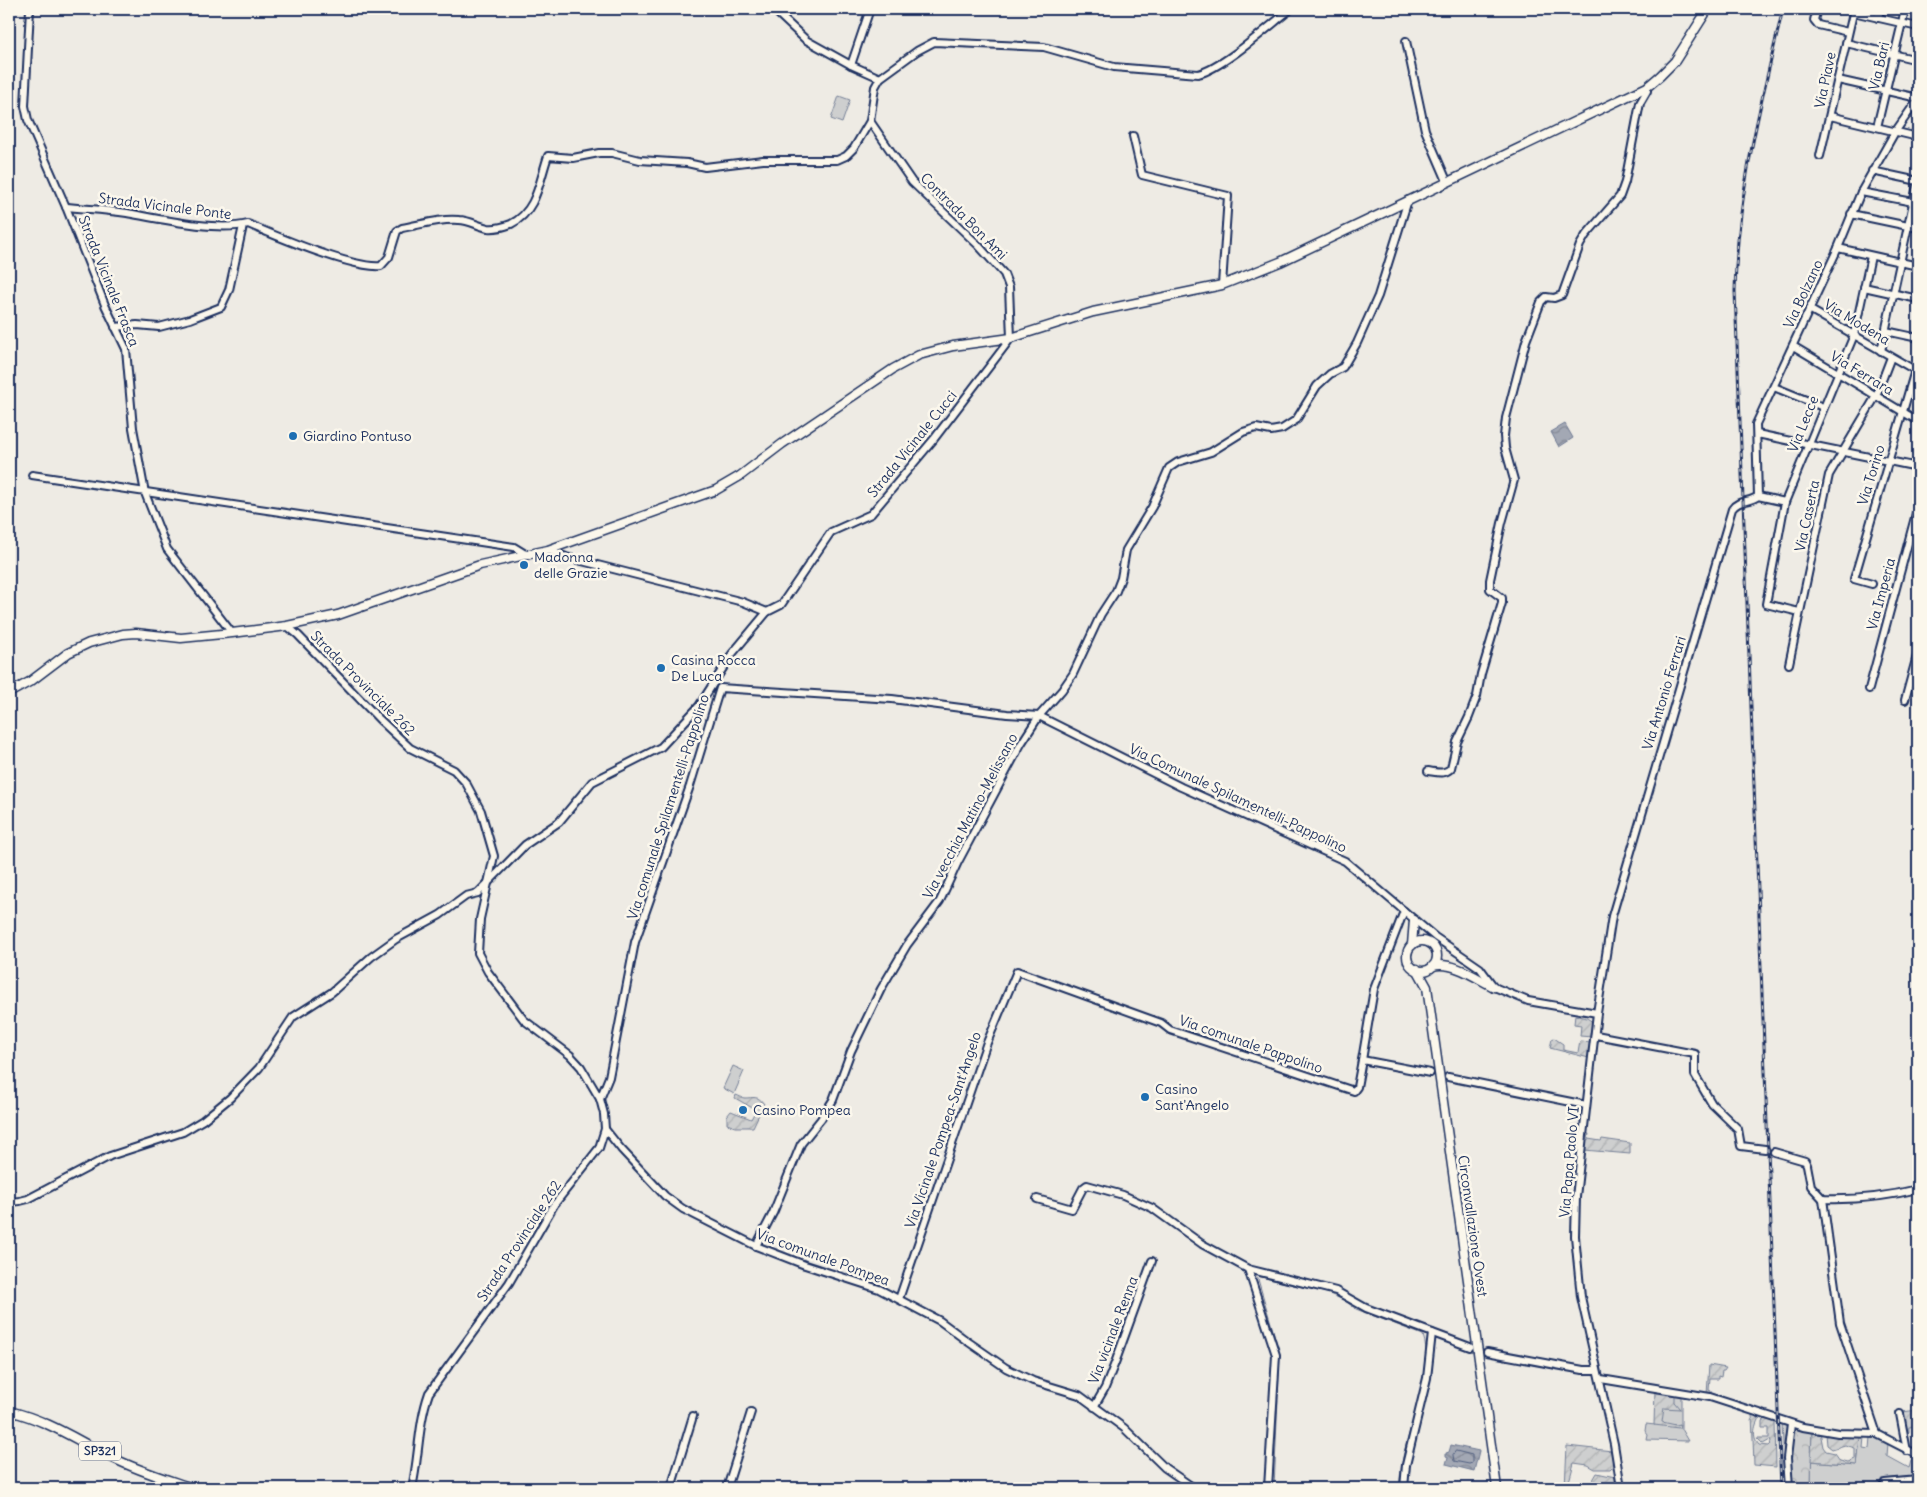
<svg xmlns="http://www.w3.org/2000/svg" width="1927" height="1497" viewBox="0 0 1927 1497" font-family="Delius,sans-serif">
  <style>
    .grass { fill: #cecfcf; stroke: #747f96 }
    .park { fill: url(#park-crowns); stroke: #747f96 }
    .garden { fill: url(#garden-furrows); stroke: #747f96 }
    .water { fill: url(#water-waves); stroke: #6d7892 }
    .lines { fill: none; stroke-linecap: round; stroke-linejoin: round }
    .shore { stroke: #515f80; stroke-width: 1 }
    .stream { stroke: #6d7892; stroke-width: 1 }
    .minor-casing { stroke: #1b2f5e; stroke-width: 10 }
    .major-casing { stroke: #1b2f5e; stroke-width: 11 }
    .minor { stroke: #fbf7ec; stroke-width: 6 }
    .major { stroke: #fbf7ec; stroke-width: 8 }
    .rail-casing { stroke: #1b2f5e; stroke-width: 3 }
    .rail { stroke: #fbf7ec; stroke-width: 1; stroke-dasharray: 4; stroke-linecap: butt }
    .poi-dot { fill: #1f6fb2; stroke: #fbf7ec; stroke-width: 2 }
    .labels { text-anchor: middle; stroke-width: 5; stroke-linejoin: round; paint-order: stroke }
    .shield { fill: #fbf7ec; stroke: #5e6b89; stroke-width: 1 }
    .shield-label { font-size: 12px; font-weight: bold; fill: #1b2f5e }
    .street-label { font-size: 14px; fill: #1b2f5e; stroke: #fbf7ec }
    .poi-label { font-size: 14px; fill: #1b2f5e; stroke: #fbf7ec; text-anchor: start }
  </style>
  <defs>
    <pattern id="park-crowns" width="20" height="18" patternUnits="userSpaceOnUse" patternTransform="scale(1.25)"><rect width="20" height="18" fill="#cecfcf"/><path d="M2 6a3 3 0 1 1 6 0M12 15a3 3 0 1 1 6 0" fill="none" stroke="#b0b2b4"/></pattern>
    <pattern id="garden-furrows" width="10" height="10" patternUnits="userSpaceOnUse" patternTransform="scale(1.25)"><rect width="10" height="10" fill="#cecfcf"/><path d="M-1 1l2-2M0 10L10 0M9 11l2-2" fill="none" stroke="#b0b2b4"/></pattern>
    <pattern id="water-waves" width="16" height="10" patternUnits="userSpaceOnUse" patternTransform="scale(1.25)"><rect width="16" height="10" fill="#a3a8b4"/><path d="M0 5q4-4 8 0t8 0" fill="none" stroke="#848996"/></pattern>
  </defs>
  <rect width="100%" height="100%" fill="#eeebe4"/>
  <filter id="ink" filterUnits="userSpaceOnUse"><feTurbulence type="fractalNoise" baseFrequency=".02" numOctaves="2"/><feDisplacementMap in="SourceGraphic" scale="10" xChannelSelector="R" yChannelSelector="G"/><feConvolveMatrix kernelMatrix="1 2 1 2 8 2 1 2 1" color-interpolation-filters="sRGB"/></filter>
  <g filter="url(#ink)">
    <g class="grass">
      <path d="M839 96 850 100 842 123 831 119Z"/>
      <path d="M733 1066 744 1071 734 1094 723 1088Z"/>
      <path d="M1656 1389 1681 1394V1429L1688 1441 1647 1440 1648 1435 1645 1431 1646 1424 1655 1425Z"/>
      <path d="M1860 1437H1864L1863 1448 1869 1449 1870 1437H1875L1888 1443 1887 1456 1909 1468 1911 1461 1918 1458V1476L1881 1479 1882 1488H1811V1461L1857 1465Z"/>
    </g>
    <path class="park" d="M1782 1423 1812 1431 1811 1488H1785Z"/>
    <g class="garden">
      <path d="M1575 1015 1587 1018 1594 1023 1592 1037 1580 1036 1581 1025 1574 1024Z"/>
      <path d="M1554 1038 1563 1044V1050L1578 1053 1580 1041 1591 1042 1589 1058 1550 1048 1552 1039Z"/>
      <path d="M736 1095C739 1096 742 1098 745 1098 753 1098 758 1095 764 1104L753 1127H735L727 1124V1116L731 1111 751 1119 756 1110 735 1098Z"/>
      <path d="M1586 1134H1589L1588 1139 1601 1141 1602 1139 1630 1143V1154L1584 1150Z"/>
      <path d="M1709 1365 1726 1368 1724 1371H1722L1721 1377 1718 1376V1379H1710L1709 1390 1711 1391V1395L1707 1394Z"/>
      <path d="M1655 1388 1676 1393 1674 1396V1402L1680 1409 1664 1408 1662 1422 1676 1425 1680 1424 1679 1428 1654 1425Z"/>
      <path d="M1918 1410V1426L1909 1427V1432L1907 1433 1902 1412Z"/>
      <path d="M1752 1414 1760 1416C1755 1425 1751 1436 1759 1445L1768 1446 1771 1443 1770 1440 1763 1444 1757 1438H1769V1428H1762V1421L1766 1418 1775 1422 1776 1467 1754 1465Z"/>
      <path d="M1812 1431 1820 1432 1823 1447 1826 1451 1835 1453 1840 1460 1848 1462 1855 1459V1448L1845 1445 1832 1449 1827 1445 1826 1434 1860 1437 1857 1465 1811 1461Z"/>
      <path d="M1567 1446 1612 1451 1613 1466 1610 1469H1595L1588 1465 1574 1463 1570 1478 1565 1487Z"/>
      <path d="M1597 1473 1615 1477 1616 1488H1569L1571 1484 1590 1485Z"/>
    </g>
    <g class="water">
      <path d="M1565 424 1573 438 1559 447 1551 432Z"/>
      <path d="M1451 1445 1479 1451 1474 1471 1446 1464 1448 1457 1446 1456V1453L1449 1452Z"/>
    </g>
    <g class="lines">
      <path class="shore" d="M1456 1451 1472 1455V1463L1469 1464 1454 1461 1453 1455Z"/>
      <g class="stream">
        <path d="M1257 1276 1327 1293 1344 1300 1356 1309 1423 1335C1434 1366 1410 1424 1403 1457 1401 1467 1400 1478 1399 1488"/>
        <path d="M1257 1276 1280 1354 1274 1488"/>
      </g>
      <g class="minor-casing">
        <g id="minor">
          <path d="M30 9 25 106 28 120 66 207 105 305 126 349 133 428 145 493 167 549 232 633"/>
          <path d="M773 9 806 40 851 65 880 78"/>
          <path d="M1817 9 1814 20 1818 25 1848 32"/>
          <path d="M1853 12 1918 27"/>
          <path d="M1878 18 1880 9"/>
          <path d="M1406 41 1425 130 1447 181"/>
          <path d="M1846 43 1918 60"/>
          <path d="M851 65 870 9"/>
          <path d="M1838 80 1918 98"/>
          <path d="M1830 116 1918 137"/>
          <path d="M1877 127 1905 10"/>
          <path d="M1133 136 1142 175 1228 196 1222 285"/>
          <path d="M1820 156 1854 9"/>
          <path d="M1872 171 1918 181V178"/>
          <path d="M1918 181 1908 226 1918 228"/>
          <path d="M1861 192 1913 202"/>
          <path d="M66 207C86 209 107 210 127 213 160 219 217 232 248 224 276 236 355 269 381 266L389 257 397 231 402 228C420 225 440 218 459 220 469 220 478 226 488 228 496 229 503 227 511 224 537 211 539 182 548 156L573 158 599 153H612L640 160 687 163 705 167 763 160H837L846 156 854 148 870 121 875 87 880 78 917 51 934 42 1044 47 1114 67 1198 74C1223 68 1269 26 1291 9"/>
          <path d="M1851 214 1908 226 1881 351"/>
          <path d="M1838 248 1918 266"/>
          <path d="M1864 287 1918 299"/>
          <path d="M1809 309 1918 372"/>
          <path d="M115 327 137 325 159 327 190 319 221 307 229 290 243 226"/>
          <path d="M1886 331 1918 338"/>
          <path d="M1793 346 1918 421"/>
          <path d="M1774 387 1823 407"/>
          <path d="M1757 434 1918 467"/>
          <path d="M32 475 514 547 527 555"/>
          <path d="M1758 496 1785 502"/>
          <path d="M548 550 566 557 743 602 767 612"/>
          <path d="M1872 584 1854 579 1918 360"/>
          <path d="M1799 612 1766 604 1785 502 1854 335 1871 256"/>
          <path d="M287 626 298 635 379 719 410 748 454 770 466 783 481 811 494 856 480 919 478 953 488 972 524 1020 570 1055 581 1067 600 1099 604 1114 605 1129 599 1148 554 1205 509 1283 429 1393C418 1424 419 1457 412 1488"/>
          <path d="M1789 664 1829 475 1876 396 1891 357"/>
          <path d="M1869 689 1918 506"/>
          <path d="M1905 700 1918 652"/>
          <path d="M1428 771C1436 772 1445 775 1451 768L1457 742 1469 717 1477 696 1481 674 1502 603V598L1490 589V580L1502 523 1514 480 1505 448 1504 436 1506 418 1526 341 1541 302 1546 297 1554 298 1562 295 1580 245 1586 235 1620 196 1625 182 1640 103 1647 91V87"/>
          <path d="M1596 1035 1695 1054V1075L1712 1104 1738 1129 1741 1146 1765 1149"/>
          <path d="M1362 1060 1374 989 1404 911"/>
          <path d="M1448 1077 1586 1105"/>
          <path d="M600 1099 609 1077 635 942 690 786 720 688 892 699 1007 714 1039 716 1181 787 1345 861 1435 937 1480 968 1494 987 1528 1001 1597 1013"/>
          <path d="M605 1129 621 1149 665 1196 683 1209 756 1246 805 1265 879 1289 940 1321 967 1341 1006 1368 1033 1381 1079 1395 1124 1428 1165 1468 1194 1488"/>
          <path d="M1774 1152 1805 1161 1807 1165 1811 1186 1823 1199C1856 1200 1886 1197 1918 1189"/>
          <path d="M1037 1199 1072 1209 1083 1188 1087 1185 1123 1195 1152 1208 1202 1244 1248 1269 1336 1291 1366 1308 1470 1347"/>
          <path d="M1823 1199 1840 1323 1877 1434"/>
          <path d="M9 1202 20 1201 28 1199 110 1156 183 1132 203 1120 230 1098 259 1068 293 1017 332 992 371 957 396 939 440 915 466 896 478 893 525 845 559 822 592 782 661 747 699 706 732 654 767 612 781 605 831 532 871 514 934 439 1011 338 1009 287 1004 274 978 245 912 182 870 121"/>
          <path d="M756 1246 773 1213 801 1144 821 1119 833 1100 851 1051 881 989 907 945 940 901 958 862 1021 744 1039 716 1062 690 1073 674 1101 614 1116 591 1121 578 1126 550 1152 507 1169 468 1178 462 1211 452 1243 432 1256 428 1271 431 1282 429 1296 420 1317 386 1330 374 1343 367 1357 343 1378 296 1408 200"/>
          <path d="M1248 1269 1276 1355 1268 1488"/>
          <path d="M899 1299 986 1045 1017 971 1161 1023 1170 1030 1354 1091 1357 1087 1362 1060 1430 1073"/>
          <path d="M1487 1352 1583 1370H1597"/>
          <path d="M1601 1379 1710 1397 1803 1427 1838 1433 1877 1434 1918 1455"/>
          <path d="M1094 1407 1105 1388 1115 1363 1152 1261"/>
          <path d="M1900 1414 1907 1451"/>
          <path d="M671 1488 693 1416"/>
          <path d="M727 1488 751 1412"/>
          <path d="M1404 1488 1406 1465 1427 1378 1432 1333"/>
          <path d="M1621 1488 1614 1444 1581 1297 1575 1236 1576 1197 1597 1013 1612 916 1732 509C1739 499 1750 503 1758 496L1756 424 1838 248 1861 192 1895 132 1918 99"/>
          <path d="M1789 1488 1787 1458 1791 1424"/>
          <path d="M1885 1488V1483L1918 1480"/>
        </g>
      </g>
      <g class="major-casing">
        <g id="major">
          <path d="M9 693 31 681 68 653 89 643 123 634 136 633 181 638 232 633 287 626 338 615 480 565 548 550 716 490 740 476 782 444 893 369 919 355 953 346 1011 338 1093 312 1222 285 1280 262 1647 87 1660 76 1675 61 1708 9"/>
          <circle cx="1422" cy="956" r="15"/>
          <path d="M1412 945 1414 920"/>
          <path d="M1433 966C1453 961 1476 978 1494 987"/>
          <path d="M1417 969 1427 987 1497 1488"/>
          <path d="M9 1411C50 1421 76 1440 113 1458 139 1471 166 1479 192 1488"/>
        </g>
      </g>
      <use href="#minor" class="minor"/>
      <use href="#major" class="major"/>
      <g class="rail-casing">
        <path id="rail" d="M1781 1488 1735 291C1737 195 1761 102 1783 9"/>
      </g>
      <use href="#rail" class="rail"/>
    </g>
  </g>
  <g class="poi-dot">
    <circle cx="293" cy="436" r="5"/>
    <circle cx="524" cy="565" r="5"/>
    <circle cx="661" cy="668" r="5"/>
    <circle cx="1145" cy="1097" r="5"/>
    <circle cx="743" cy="1110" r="5"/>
  </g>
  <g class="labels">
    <rect class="shield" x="79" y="1441.5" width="42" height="19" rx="4"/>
    <g class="shield-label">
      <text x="100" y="1455">SP321</text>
    </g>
    <g class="street-label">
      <text transform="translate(1879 66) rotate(-77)" y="5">Via Bari</text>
      <text transform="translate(1825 80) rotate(-78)" y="5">Via Piave</text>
      <text transform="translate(165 206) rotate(7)" y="5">Strada Vicinale Ponte</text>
      <text transform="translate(964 216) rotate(45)" y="5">Contrada Bon Ami</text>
      <text transform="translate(109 281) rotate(68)" y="5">Strada Vicinale Frasca</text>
      <text transform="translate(1803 294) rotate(-65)" y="5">Via Bolzano</text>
      <text transform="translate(1857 322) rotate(31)" y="5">Via Modena</text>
      <text transform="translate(1862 373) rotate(31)" y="5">Via Ferrara</text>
      <text transform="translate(1803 424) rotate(-68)" y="5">Via Lecce</text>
      <text transform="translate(912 444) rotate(-51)" y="5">Strada Vicinale Cucci</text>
      <text transform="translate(1871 475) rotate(-73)" y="5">Via Torino</text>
      <text transform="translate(1807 516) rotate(-78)" y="5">Via Caserta</text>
      <text transform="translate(1881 594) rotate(-75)" y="5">Via Imperia</text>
      <text transform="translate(363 683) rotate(45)" y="5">Strada Provinciale 262</text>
      <text transform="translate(1664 693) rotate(-73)" y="5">Via Antonio Ferrari</text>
      <text transform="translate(1238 798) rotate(25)" y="5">Via Comunale Spilamentelli-Pappolino</text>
      <text transform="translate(668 807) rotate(-72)" y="5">Via comunale Spilamentelli-Pappolino</text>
      <text transform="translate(970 816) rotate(-62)" y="5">Via vecchia Matino-Melissano</text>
      <text transform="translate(1251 1044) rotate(19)" y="5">Via comunale Pappolino</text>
      <text transform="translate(943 1130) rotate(-71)" y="5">Via Vicinale Pompea-Sant'Angelo</text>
      <text transform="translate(1569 1162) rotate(-85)" y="5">Via Papa Paolo VI</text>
      <text transform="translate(1473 1226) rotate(82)" y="5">Circonvallazione Ovest</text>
      <text transform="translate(519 1241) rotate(-57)" y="5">Strada Provinciale 262</text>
      <text transform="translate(823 1257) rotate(20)" y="5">Via comunale Pompea</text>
      <text transform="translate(1113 1330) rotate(-69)" y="5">Via vicinale Renna</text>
    </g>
    <g class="poi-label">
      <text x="303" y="441">Giardino Pontuso</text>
      <text x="534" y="562">Madonna<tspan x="534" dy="16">delle Grazie</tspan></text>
      <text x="671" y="665">Casina Rocca<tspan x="671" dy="16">De Luca</tspan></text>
      <text x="1155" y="1094">Casino<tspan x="1155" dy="16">Sant'Angelo</tspan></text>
      <text x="753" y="1115">Casino Pompea</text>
    </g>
  </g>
  <rect width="1927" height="1497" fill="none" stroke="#fbf7ec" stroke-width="30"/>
  <rect x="15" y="15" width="1897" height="1467" fill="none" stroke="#1b2f5e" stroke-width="2" filter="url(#ink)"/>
</svg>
